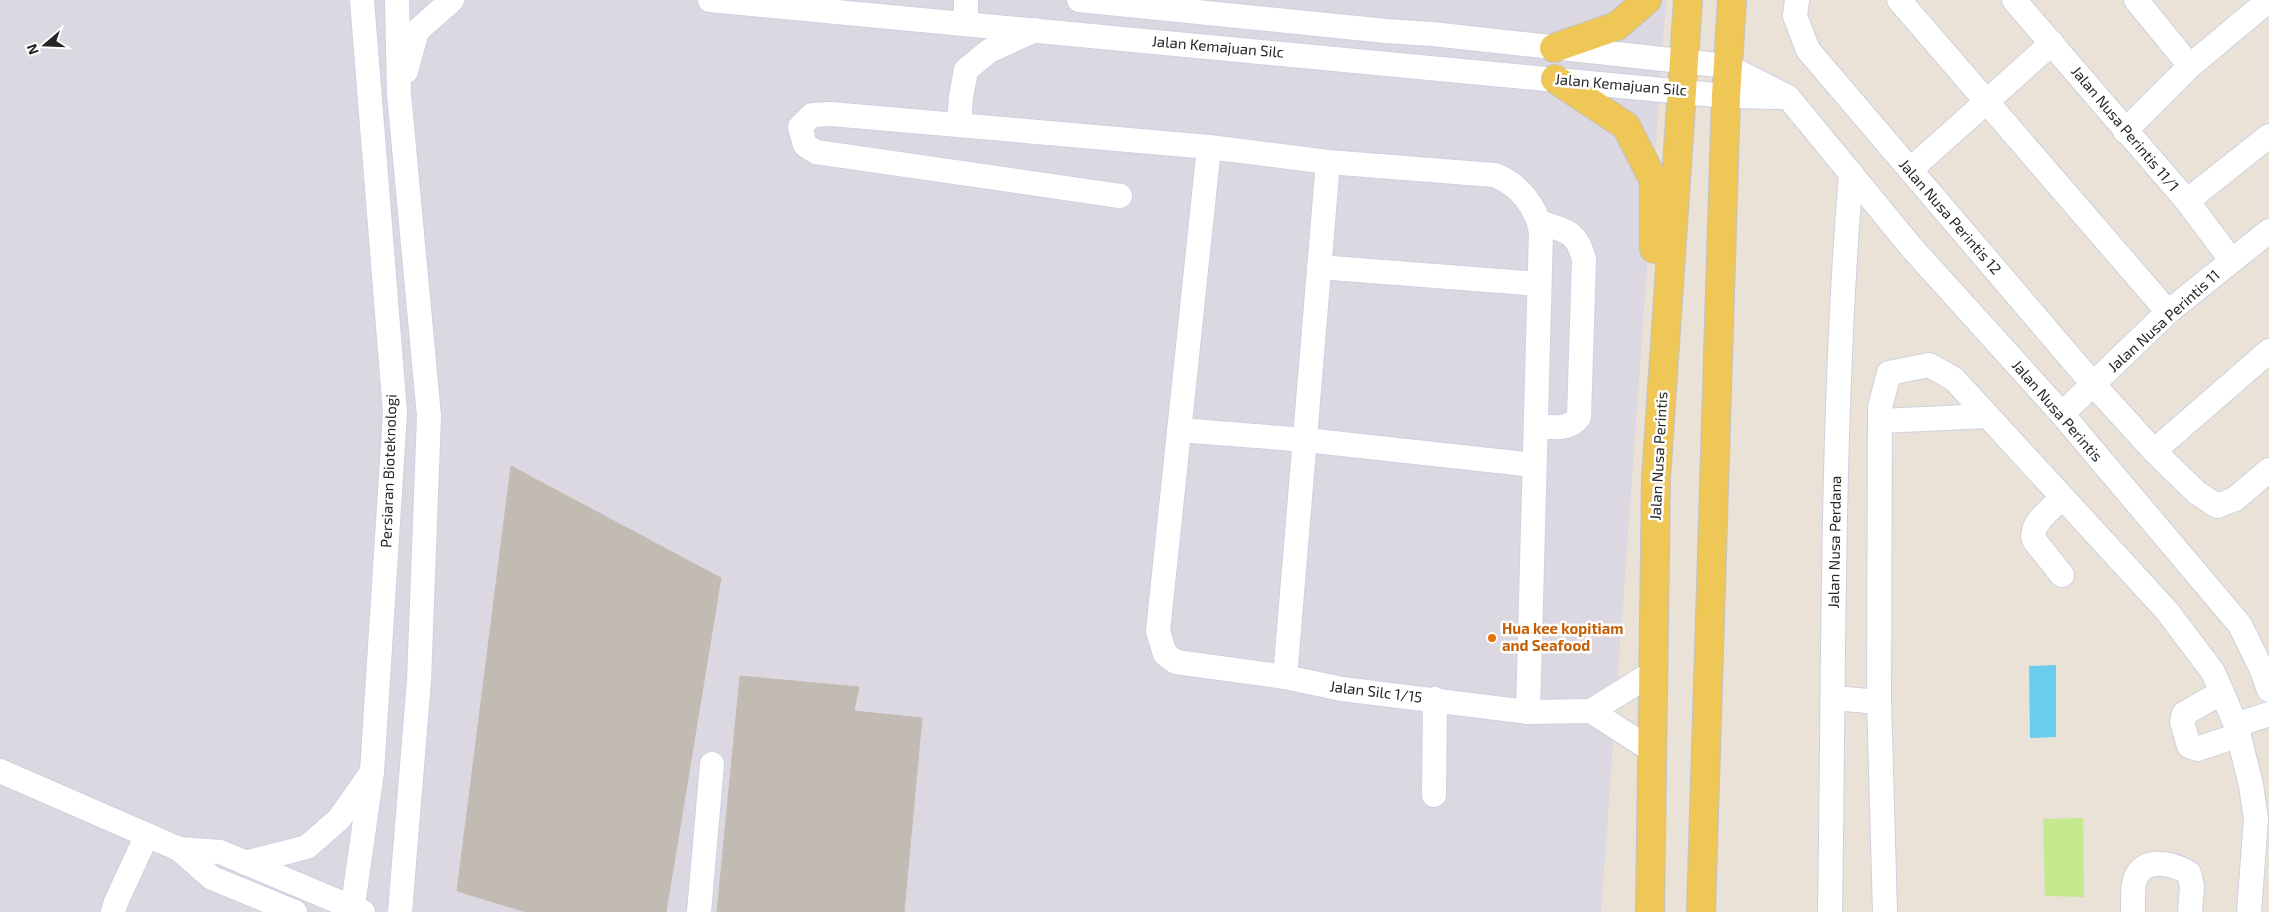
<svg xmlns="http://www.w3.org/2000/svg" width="2269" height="912" viewBox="0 0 2269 912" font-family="'Exo 2',sans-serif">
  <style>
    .industrial { fill: #dbd8e1 }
    .pitch { fill: #c5e98e }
    .water { fill: #69cded }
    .building { fill: #c1bbb4; stroke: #c4bdb2 }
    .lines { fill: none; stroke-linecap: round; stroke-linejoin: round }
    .minor-casing { stroke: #cdd1e0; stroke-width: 26 }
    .major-casing { stroke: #c2c2c2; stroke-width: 30 }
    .minor { stroke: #fff; stroke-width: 24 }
    .major { stroke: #efc757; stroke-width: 28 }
    .food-dot { fill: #e8710a; stroke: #fff; stroke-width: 2 }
    .labels { text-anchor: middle; stroke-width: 5; stroke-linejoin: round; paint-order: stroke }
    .street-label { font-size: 15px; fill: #262626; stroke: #fff }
    .food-label { font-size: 15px; font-weight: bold; fill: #c56008; stroke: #fff; text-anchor: start }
  </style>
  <rect width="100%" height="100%" fill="#eae1d7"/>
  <path class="industrial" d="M0 0H1666L1601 912H0Z"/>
  <path class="pitch" d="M2083 818 2084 897 2045 896 2043 819Z"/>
  <path class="water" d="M2056 665V737L2030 738 2029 666Z"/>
  <g class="building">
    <path d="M511 466 721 578 666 912H526L457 891Z"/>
    <path d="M740 676 859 687 854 711 922 718 904 912H717Z"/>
  </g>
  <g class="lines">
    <g class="minor-casing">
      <g id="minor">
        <path d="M397 0 399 94 429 416 419 681 400 912"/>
        <path d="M710 0 1726 96 1782 97"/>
        <path d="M1079 0 1386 31 1432 34 1727 66 1788 97 1912 248 2062 414 2240 625 2262 670 2269 690"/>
        <path d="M1797 0 1795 16 1808 50 2093 384 2154 451 2196 492 2217 506 2235 499 2269 470"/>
        <path d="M1899 0 2168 312"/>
        <path d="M2014 0 2187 201 2232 261"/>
        <path d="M2136 0 2190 66"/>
        <path d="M966 23V0"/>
        <path d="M406 71 417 31 452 0"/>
        <path d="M959 125 961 97 966 70 989 51 1035 30"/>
        <path d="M2125 131 2190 66 2269 0"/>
        <path d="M1209 147 1158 631 1165 654 1176 662 1285 677 1342 689 1528 712 1591 711 1654 672"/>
        <path d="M1910 170 2052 43"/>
        <path d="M1120 196 816 152 805 145 800 127 812 115 831 114 1209 147 1328 162 1494 175C1518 183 1537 207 1541 232L1528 712"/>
        <path d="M2187 201 2269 136"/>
        <path d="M1319 267 1539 284"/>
        <path d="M2062 414 2168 312 2269 231"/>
        <path d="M1880 421 1988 416"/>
        <path d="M1536 426C1551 427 1569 431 1579 417L1584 259C1576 230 1566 231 1539 222"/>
        <path d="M1179 430 1306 440 1534 465"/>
        <path d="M2154 451 2269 351"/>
        <path d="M2062 498C2051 509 2029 524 2034 540L2062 575"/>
        <path d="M1285 677 1328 162"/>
        <path d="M2222 692 2184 714 2182 722 2189 746 2197 749 2239 735"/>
        <path d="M1834 698 1879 702"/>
        <path d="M1591 711 1653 751"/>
        <path d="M2236 725 2269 714"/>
        <path d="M0 771 179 849 212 878 295 912"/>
        <path d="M1434 795 1435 699"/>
        <path d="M179 849 220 852 363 912"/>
        <path d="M245 863 307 847 339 819 370 775"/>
        <path d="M113 912 116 902 147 835"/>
        <path d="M352 912 372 772 395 413 362 0"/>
        <path d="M699 912 712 764"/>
        <path d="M1830 912C1834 666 1831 419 1851 173"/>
        <path d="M1885 912 1879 699 1880 407 1889 373 1929 365 1954 379 2167 611 2213 672 2236 725 2251 785 2256 819 2249 912"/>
        <path d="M2133 912C2133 902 2132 889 2135 880 2142 856 2172 863 2189 873L2192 886 2190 912"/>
      </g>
    </g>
    <g class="major-casing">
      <g id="major">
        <path d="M1554 48 1617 26 1647 0"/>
        <path d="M1555 79 1626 126 1654 181V249"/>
        <path d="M1650 912 1656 478 1688 0"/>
        <path d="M1701 912 1726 96 1732 0"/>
      </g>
    </g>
    <use href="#minor" class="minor"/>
    <use href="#major" class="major"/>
  </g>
  <circle class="food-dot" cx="1492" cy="638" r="5"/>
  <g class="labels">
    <g class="street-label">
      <text transform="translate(1218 47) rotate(5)" y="5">Jalan Kemajuan Silc</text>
      <text transform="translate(1621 85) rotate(5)" y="5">Jalan Kemajuan Silc</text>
      <text transform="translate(2125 129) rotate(50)" y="5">Jalan Nusa Perintis 11/1</text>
      <text transform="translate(1950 217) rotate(49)" y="5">Jalan Nusa Perintis 12</text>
      <text transform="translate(2164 321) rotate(-42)" y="5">Jalan Nusa Perintis 11</text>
      <text transform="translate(2057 411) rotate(49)" y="5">Jalan Nusa Perintis</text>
      <text transform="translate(1659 456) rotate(-87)" y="5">Jalan Nusa Perintis</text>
      <text transform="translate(389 471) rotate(-88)" y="5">Persiaran Bioteknologi</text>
      <text transform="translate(1835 542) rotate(-89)" y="5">Jalan Nusa Perdana</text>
      <text transform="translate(1376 692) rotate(7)" y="5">Jalan Silc 1/15</text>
    </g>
    <g class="food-label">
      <text x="1502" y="634">Hua kee kopitiam<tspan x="1502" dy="17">and Seafood</tspan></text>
    </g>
  </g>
  <g transform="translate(45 45) rotate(251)" stroke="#ffffff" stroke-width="4" paint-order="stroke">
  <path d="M0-4L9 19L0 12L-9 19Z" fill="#262626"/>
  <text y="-8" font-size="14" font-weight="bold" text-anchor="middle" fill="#262626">N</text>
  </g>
</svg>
